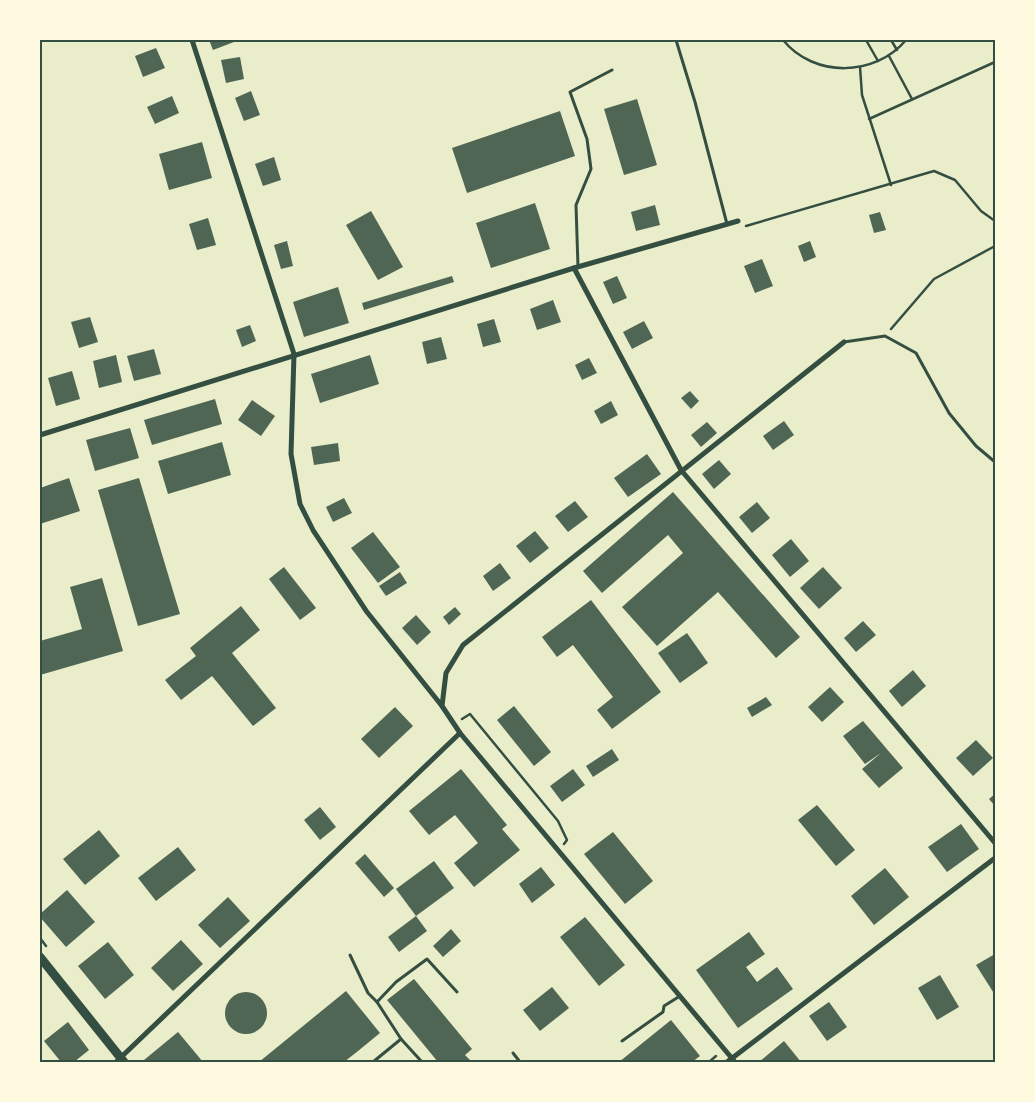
<svg xmlns="http://www.w3.org/2000/svg" width="1035" height="1102" viewBox="0 0 1035 1102" font-family="'Open Sans',sans-serif">
  <style>
    .building { fill: #4f6655 }
    .lines { fill: none; stroke-linecap: round; stroke-linejoin: round }
    .path { stroke: #344e41; stroke-width: 2.5 }
    .service { stroke: #344e41; stroke-width: 3 }
    .minor { stroke: #344e41; stroke-width: 5 }
    .tertiary { stroke: #344e41; stroke-width: 9 }
    .neatline { fill: none; stroke: #344e41; stroke-width: 2 }
  </style>
  <rect width="100%" height="100%" fill="#e9edc9"/>
  <g class="building">
    <path d="M209 40H233L234 42 213 50Z"/>
    <path d="M156 48 165 68 143 77 135 56Z"/>
    <path d="M240 57 244 79 226 83 221 60Z"/>
    <path d="M251 91 260 115 244 121 235 98Z"/>
    <path d="M172 96 179 113 155 124 147 107Z"/>
    <path d="M637 99 657 165 624 175 604 109Z"/>
    <path d="M560 111 575 156 467 193 452 148Z"/>
    <path d="M202 142 212 178 169 190 159 154Z"/>
    <path d="M274 157 281 180 263 186 255 164Z"/>
    <path d="M535 203 550 249 491 268 476 223Z"/>
    <path d="M655 205 660 225 636 231 631 212Z"/>
    <path d="M371 211 403 267 378 280 346 225Z"/>
    <path d="M880 212 886 230 874 233 869 215Z"/>
    <path d="M208 218 216 245 197 250 189 224Z"/>
    <path d="M287 241 293 266 281 269 274 245Z"/>
    <path d="M810 241 816 257 804 262 798 246Z"/>
    <path d="M762 259 773 286 755 293 744 266Z"/>
    <path d="M452 276 454 282 364 310 362 303Z"/>
    <path d="M617 276 627 298 613 304 603 282Z"/>
    <path d="M338 287 349 323 304 337 293 302Z"/>
    <path d="M553 300 561 322 537 330 530 309Z"/>
    <path d="M90 317 98 342 79 348 71 322Z"/>
    <path d="M494 319 501 342 483 347 477 324Z"/>
    <path d="M644 321 653 338 632 349 623 332Z"/>
    <path d="M250 325 256 341 242 347 236 330Z"/>
    <path d="M441 337 447 359 427 364 422 342Z"/>
    <path d="M154 349 161 374 134 381 127 356Z"/>
    <path d="M116 355 122 382 99 388 93 361Z"/>
    <path d="M370 355 379 384 320 403 311 374Z"/>
    <path d="M589 358 597 373 582 380 575 365Z"/>
    <path d="M72 371 80 399 56 406 48 378Z"/>
    <path d="M690 391 699 401 691 409 681 398Z"/>
    <path d="M215 399 222 424 152 445 144 420Z"/>
    <path d="M252 400 275 416 261 436 238 420Z"/>
    <path d="M611 401 618 415 601 424 594 411Z"/>
    <path d="M784 421 794 435 773 450 763 436Z"/>
    <path d="M707 422 717 433 701 447 691 435Z"/>
    <path d="M130 428 139 458 95 471 86 440Z"/>
    <path d="M222 442 231 475 168 494 158 461Z"/>
    <path d="M338 443 340 461 314 465 311 447Z"/>
    <path d="M647 454 661 474 628 497 614 478Z"/>
    <path d="M719 460 731 474 714 489 702 474Z"/>
    <path d="M69 478 80 511 40 524V488Z"/>
    <path d="M139 478 180 614 138 626 98 490Z"/>
    <path d="M673 492 800 637 776 658 718 592 657 646 622 607 683 553 668 535 602 593 583 571Z"/>
    <path d="M344 498 352 513 333 522 326 507Z"/>
    <path d="M575 501 588 517 568 532 555 516Z"/>
    <path d="M757 502 770 518 752 533 739 517Z"/>
    <path d="M535 531 549 548 530 563 516 546Z"/>
    <path d="M373 532 400 567 378 583 351 548Z"/>
    <path d="M791 539 809 561 790 577 772 555Z"/>
    <path d="M500 563 511 578 493 591 483 576Z"/>
    <path d="M284 567 316 608 300 620 269 579Z"/>
    <path d="M823 567 842 588 819 609 800 588Z"/>
    <path d="M400 572 407 583 386 596 379 586Z"/>
    <path d="M102 578 123 651 40 675V641L82 629 70 587Z"/>
    <path d="M591 600 661 692 612 729 597 710 613 697 573 645 557 657 542 637Z"/>
    <path d="M241 606 260 630 232 653 276 708 253 726 212 676 181 700 165 680 196 656 190 648Z"/>
    <path d="M455 607 461 614 449 625 443 617Z"/>
    <path d="M416 615 431 632 417 645 402 628Z"/>
    <path d="M863 621 876 635 856 652 844 638Z"/>
    <path d="M687 633 708 663 680 683 658 653Z"/>
    <path d="M913 670 926 686 902 707 889 691Z"/>
    <path d="M830 687 844 702 822 722 808 707Z"/>
    <path d="M766 697 772 705 752 717 747 708Z"/>
    <path d="M514 706 551 752 534 766 497 720Z"/>
    <path d="M395 707 413 726 379 758 361 739Z"/>
    <path d="M863 721 903 768 879 788 862 769 881 753 865 764 843 736Z"/>
    <path d="M976 740 993 758 973 776 956 758Z"/>
    <path d="M612 749 619 760 593 777 586 766Z"/>
    <path d="M461 769 507 825 502 829 520 850 474 887 454 863 478 843 455 815 429 835 409 811Z"/>
    <path d="M573 769 585 785 562 802 550 786Z"/>
    <path d="M995 794V806L989 799Z"/>
    <path d="M817 805 855 850 836 866 798 820Z"/>
    <path d="M320 807 336 827 320 840 304 820Z"/>
    <path d="M961 824 979 849 947 872 928 847Z"/>
    <path d="M99 830 120 856 85 885 63 859Z"/>
    <path d="M613 832 653 881 625 904 584 854Z"/>
    <path d="M178 847 196 870 156 901 138 878Z"/>
    <path d="M365 854 394 888 384 897 355 863Z"/>
    <path d="M434 861 454 888 416 916 396 889Z"/>
    <path d="M541 867 555 885 532 903 519 884Z"/>
    <path d="M885 868 909 897 874 925 851 896Z"/>
    <path d="M67 890 95 922 66 947 40 917V914Z"/>
    <path d="M228 897 250 921 220 948 198 925Z"/>
    <path d="M416 916 427 931 399 952 388 937Z"/>
    <path d="M585 917 625 965 599 986 560 937Z"/>
    <path d="M451 929 461 941 443 957 433 946Z"/>
    <path d="M749 932 765 954 746 967 757 982 777 967 793 989 738 1028 696 970Z"/>
    <path d="M181 940 203 964 173 991 151 968Z"/>
    <path d="M108 942 134 975 105 999 78 966Z"/>
    <path d="M995 954V995L976 965Z"/>
    <path d="M940 975 959 1007 937 1020 918 988Z"/>
    <path d="M414 979 472 1049 465 1055 472 1062H438L387 1000Z"/>
    <path d="M552 987 569 1008 540 1031 523 1010Z"/>
    <path d="M346 991 380 1033 358 1051 344 1062H259Z"/>
    <circle cx="246" cy="1013" r="21"/>
    <path d="M829 1002 847 1027 827 1041 809 1016Z"/>
    <path d="M671 1020 700 1056 692 1062H619Z"/>
    <path d="M68 1022 89 1050 74 1062H61L44 1041Z"/>
    <path d="M178 1032 203 1062H146L144 1060Z"/>
    <path d="M784 1041 801 1062H759Z"/>
  </g>
  <g class="lines">
    <g class="path">
      <path d="M783 40C814 78 875 77 906 40"/>
      <path d="M866 40 878 61"/>
      <path d="M891 40 897 50"/>
      <path d="M889 56 912 99"/>
      <path d="M860 67 862 95 891 185"/>
      <path d="M869 119 995 62"/>
      <path d="M746 226 934 171 955 180 981 211 995 221"/>
      <path d="M891 329 934 279 995 246"/>
      <path d="M462 719 470 714 558 821 567 840 564 844"/>
      <path d="M40 938 46 946"/>
      <path d="M709 1062 716 1056"/>
    </g>
    <g class="service">
      <path d="M676 40 695 102 727 224"/>
      <path d="M578 267 576 205 591 169 587 139 570 92 612 70"/>
      <path d="M844 342 885 336 916 353 949 413 976 446 995 462"/>
      <path d="M350 955 368 993 377 1002"/>
      <path d="M401 1039 377 1002 396 982 427 959 457 992"/>
      <path d="M622 1041 663 1012 664 1006 680 996"/>
      <path d="M513 1053 520 1062"/>
      <path d="M373 1062 401 1039 422 1062"/>
    </g>
    <g class="minor">
      <path d="M192 40 294 354 291 454 300 504 313 530 367 612 442 706"/>
      <path d="M574 268 681 470 995 843"/>
      <path d="M40 435 574 268 738 221"/>
      <path d="M116 1062 460 733"/>
      <path d="M727 1062 995 858"/>
      <path d="M735 1062 460 733 442 706 446 673 463 645 844 342"/>
    </g>
    <path class="tertiary" d="M40 957 124 1062"/>
  </g>
  <rect width="1035" height="1102" fill="none" stroke="#fefae0" stroke-width="82"/>
  <rect x="41" y="41" width="953" height="1020" class="neatline"/>
</svg>
